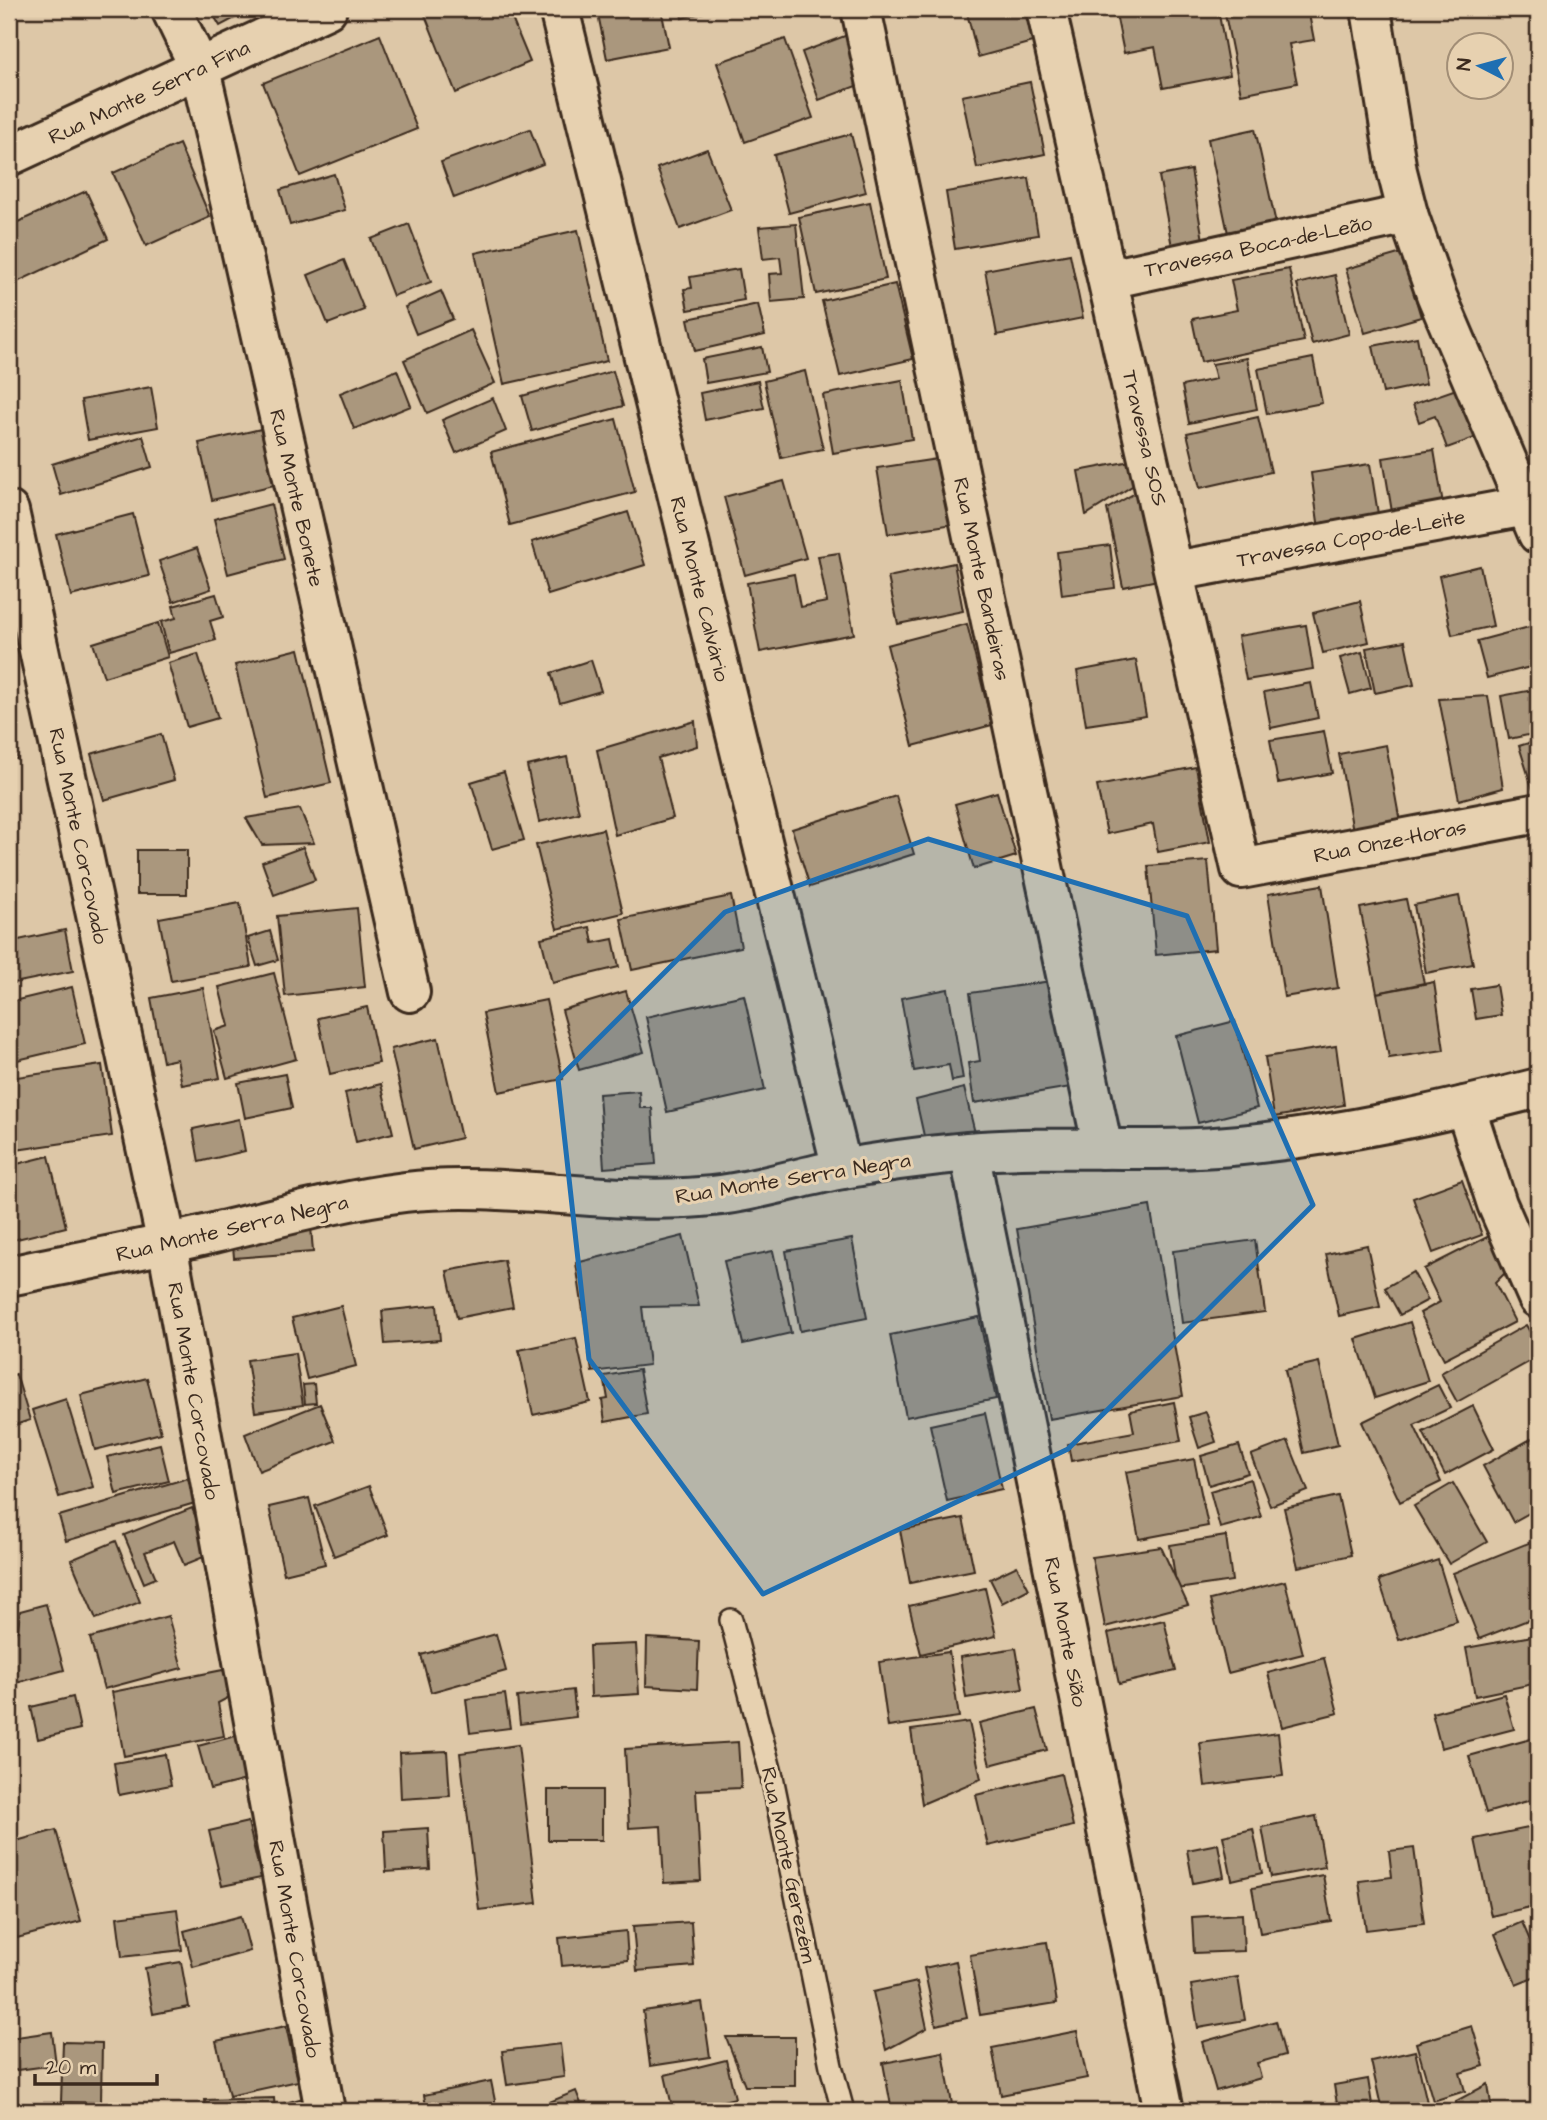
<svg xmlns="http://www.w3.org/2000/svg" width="1547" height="2120" viewBox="0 0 1547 2120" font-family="'Architects Daughter',sans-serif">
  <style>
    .building { fill: #aa977d; stroke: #3b2a1e; stroke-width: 2 }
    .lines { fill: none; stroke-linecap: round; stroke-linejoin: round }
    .lane-casing { stroke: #3b2a1e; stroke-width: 26 }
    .street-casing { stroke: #3b2a1e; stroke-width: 44 }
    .secondary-casing { stroke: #3b2a1e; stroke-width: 44 }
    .lane { stroke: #e7d1b0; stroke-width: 21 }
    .street { stroke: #e7d1b0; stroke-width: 38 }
    .secondary { stroke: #e7d1b0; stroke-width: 38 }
    .marked { fill: #1f6fb2; fill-opacity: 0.2; stroke: #1f6fb2; stroke-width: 5; stroke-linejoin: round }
    .labels { text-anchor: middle; stroke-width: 6; stroke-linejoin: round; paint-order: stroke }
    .street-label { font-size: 21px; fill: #3b2a1e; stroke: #e7d1b0 }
  </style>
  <rect width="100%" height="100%" fill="#ddc7a7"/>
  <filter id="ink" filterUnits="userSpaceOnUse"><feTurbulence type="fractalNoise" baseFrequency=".0143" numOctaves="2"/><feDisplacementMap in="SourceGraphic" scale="14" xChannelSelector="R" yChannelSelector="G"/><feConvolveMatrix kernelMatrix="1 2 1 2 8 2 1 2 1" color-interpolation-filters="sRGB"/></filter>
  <g filter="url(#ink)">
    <g class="building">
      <path d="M210 9H252L220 26Z"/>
      <path d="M440 9H508L530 62 456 93 425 15Z"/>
      <path d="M597 9H661L669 47 607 59Z"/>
      <path d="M680 9H716L682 18Z"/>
      <path d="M966 9H1036L1043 39 978 57Z"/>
      <path d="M1115 9H1218L1230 75 1163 88 1155 47 1124 53Z"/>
      <path d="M1224 9H1308L1314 40 1289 44 1297 83 1241 94Z"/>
      <path d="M850 34 867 82 819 100 802 52Z"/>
      <path d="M380 35 417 129 300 176 263 83Z"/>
      <path d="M785 39 813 118 745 142 717 63Z"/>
      <path d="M1030 82 1045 154 977 168 962 96Z"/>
      <path d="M530 129 543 164 454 198 441 162Z"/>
      <path d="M1255 129 1277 228 1229 238 1208 139Z"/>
      <path d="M851 134 866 192 789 213 774 155Z"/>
      <path d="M179 144 210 217 146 246 113 173Z"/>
      <path d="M707 149 731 210 680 229 657 168Z"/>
      <path d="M1191 170 1204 246 1173 252 1159 176Z"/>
      <path d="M334 174 345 210 290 225 280 190Z"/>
      <path d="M1029 178 1038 235 955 249 946 192Z"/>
      <path d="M86 191 108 239 13 284 9 276V226Z"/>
      <path d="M870 202 886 279 816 294 799 217Z"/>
      <path d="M409 224 431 282 393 296 371 239Z"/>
      <path d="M796 224 804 299 771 302 769 274 782 273 780 257 763 259 759 227Z"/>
      <path d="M578 230 607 361 504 384 475 253Z"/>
      <path d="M1402 253 1421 317 1365 333 1346 269Z"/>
      <path d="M1070 254 1083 318 997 335 985 270Z"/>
      <path d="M344 260 364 310 328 324 308 275Z"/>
      <path d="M739 269 744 300 688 310 684 289 692 288 690 277Z"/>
      <path d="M1289 269 1304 341 1201 362 1192 319 1237 310 1231 280Z"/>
      <path d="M1335 275 1349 334 1312 344 1297 284Z"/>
      <path d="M895 284 913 359 840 376 822 301Z"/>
      <path d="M441 291 453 319 416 334 405 307Z"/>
      <path d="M758 304 765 335 695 351 688 319Z"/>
      <path d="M471 330 495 383 427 413 404 360Z"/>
      <path d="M1417 337 1426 384 1383 393 1373 346Z"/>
      <path d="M762 347 767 372 706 383 702 359Z"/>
      <path d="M1247 358 1257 409 1189 423 1182 386 1216 379 1212 364Z"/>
      <path d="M1313 358 1322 403 1267 414 1258 369Z"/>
      <path d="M397 370 411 406 354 429 340 393Z"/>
      <path d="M613 371 623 406 532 431 522 396Z"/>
      <path d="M805 371 823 449 781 458 764 381Z"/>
      <path d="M902 380 912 439 833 453 823 395Z"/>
      <path d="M758 381 764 408 705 420 700 393Z"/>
      <path d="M151 387 158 427 88 440 81 400Z"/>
      <path d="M1462 387 1480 436 1447 448 1435 416 1419 422 1413 404Z"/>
      <path d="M493 398 506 431 456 453 442 420Z"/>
      <path d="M1258 417 1271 472 1200 488 1187 433Z"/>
      <path d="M616 419 635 492 510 525 491 452Z"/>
      <path d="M261 429 274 485 212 500 199 443Z"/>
      <path d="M143 436 152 467 61 495 52 464Z"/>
      <path d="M1434 450 1444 510 1393 518 1383 458Z"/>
      <path d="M944 458 954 524 888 534 877 468Z"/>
      <path d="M1136 460 1140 481 1086 515 1078 471Z"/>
      <path d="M1370 464 1379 520 1319 529 1311 473Z"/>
      <path d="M784 481 806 558 745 575 724 497Z"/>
      <path d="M1144 488 1163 579 1123 587 1107 509Z"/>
      <path d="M271 504 284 559 228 574 214 519Z"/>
      <path d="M628 512 645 565 548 595 532 542Z"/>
      <path d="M133 514 149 576 71 596 56 534Z"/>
      <path d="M1110 545 1115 588 1062 595 1057 552Z"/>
      <path d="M197 548 211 589 173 602 159 561Z"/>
      <path d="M839 553 854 634 760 652 747 583 794 574 800 607 827 602 818 556Z"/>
      <path d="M954 563 963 611 898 624 888 577Z"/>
      <path d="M1480 566 1493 626 1452 635 1439 576Z"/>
      <path d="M216 594 223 617 210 621 216 640 169 653 161 622 176 618 173 606Z"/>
      <path d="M1360 601 1369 642 1323 653 1313 613Z"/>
      <path d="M158 623 168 657 104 677 93 643Z"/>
      <path d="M967 624 992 725 913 746 887 645Z"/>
      <path d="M1306 625 1313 669 1246 680 1238 636Z"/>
      <path d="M1533 626 1538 646V665L1487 678 1477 641Z"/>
      <path d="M1405 641 1414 685 1375 693 1366 648Z"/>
      <path d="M299 649 331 783 267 798 235 665Z"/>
      <path d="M1362 652 1371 688 1350 694 1340 658Z"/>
      <path d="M198 654 218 718 187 727 168 663Z"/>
      <path d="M591 660 601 691 560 703 551 673Z"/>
      <path d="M1136 660 1146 716 1086 725 1077 671Z"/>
      <path d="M1311 683 1318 718 1271 728 1264 692Z"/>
      <path d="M1538 689V733L1509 739 1501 696Z"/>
      <path d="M1488 696 1503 788 1459 800 1439 699Z"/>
      <path d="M13 708 17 759H9V709Z"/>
      <path d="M695 721 697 746 658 758 673 818 615 835 597 750Z"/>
      <path d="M1324 731 1332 773 1278 783 1270 740Z"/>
      <path d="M161 734 174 780 104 800 91 754Z"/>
      <path d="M1538 740V806L1519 746Z"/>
      <path d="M1386 745 1400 822 1353 831 1339 754Z"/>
      <path d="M567 757 579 813 539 822 527 766Z"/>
      <path d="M1196 767 1210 842 1158 852 1153 824 1107 834 1097 786Z"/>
      <path d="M504 772 524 840 492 849 471 782Z"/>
      <path d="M997 792 1016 856 974 869 955 804Z"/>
      <path d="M896 796 914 854 810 887 792 829Z"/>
      <path d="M300 809 314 843 262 845 246 818Z"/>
      <path d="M603 829 623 913 557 929 536 845Z"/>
      <path d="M303 847 315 880 274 895 262 862Z"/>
      <rect x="137" y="850" width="50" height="44"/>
      <path d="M1208 861 1216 949 1156 955 1148 866Z"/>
      <path d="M1322 885 1338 988 1284 997 1268 894Z"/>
      <path d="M731 896 741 947 632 970 621 919Z"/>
      <path d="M1459 896 1473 964 1426 973 1414 905Z"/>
      <path d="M1406 899 1424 983 1377 993 1360 908Z"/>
      <path d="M240 903 251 967 171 981 159 918Z"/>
      <path d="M357 908 365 987 285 996 277 916Z"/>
      <path d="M590 927 593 943 613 939 619 967 552 983 541 938Z"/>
      <path d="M65 930 73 971 9 984V942Z"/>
      <path d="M270 931 278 960 257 966 248 938Z"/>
      <path d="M274 973 296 1059 227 1078 214 1031 229 1026 219 987Z"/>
      <path d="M1051 981 1061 1045 1071 1046 1077 1086 974 1103 968 1063 980 1061 970 993Z"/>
      <path d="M1434 982 1444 1050 1389 1058 1377 993Z"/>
      <path d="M1496 985 1501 1015 1476 1019 1471 989Z"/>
      <path d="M72 987 85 1044 9 1062V1002Z"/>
      <path d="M203 988 220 1078 182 1085 177 1059 163 1062 151 998Z"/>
      <path d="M948 989 963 1079 952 1081 949 1065 914 1071 901 998Z"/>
      <path d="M626 991 644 1052 579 1070 562 1010Z"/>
      <path d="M744 995 765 1090 667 1112 646 1017Z"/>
      <path d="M546 1000 563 1079 499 1092 483 1013Z"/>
      <path d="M367 1007 379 1063 330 1074 318 1018Z"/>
      <path d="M1235 1021 1257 1108 1198 1123 1176 1036Z"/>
      <path d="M438 1038 461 1138 414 1149 391 1049Z"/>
      <path d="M1336 1046 1344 1105 1274 1117 1265 1057Z"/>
      <path d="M102 1065 112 1136 9 1151V1078Z"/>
      <path d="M285 1074 292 1108 245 1118 238 1083Z"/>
      <path d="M381 1084 393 1133 356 1142 345 1093Z"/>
      <path d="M964 1088 975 1133 926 1145 916 1100Z"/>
      <path d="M639 1091 640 1108H652L656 1164 604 1168 599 1094Z"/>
      <path d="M239 1119 245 1151 199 1162 193 1129Z"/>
      <path d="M49 1156 66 1227 9 1241V1166Z"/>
      <path d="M1462 1180 1482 1235 1433 1253 1413 1198Z"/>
      <path d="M1150 1206 1183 1396 1049 1419 1017 1229Z"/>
      <path d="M311 1227 313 1252 234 1258 232 1232Z"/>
      <path d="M683 1236 699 1306 642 1307 649 1365 592 1372 576 1263Z"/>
      <path d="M1489 1236 1507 1271 1495 1283 1515 1322 1444 1359 1420 1313 1440 1302 1424 1269Z"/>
      <path d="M852 1239 867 1318 800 1331 786 1251Z"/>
      <path d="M1255 1240 1265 1312 1182 1323 1173 1251Z"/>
      <path d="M1367 1245 1380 1307 1339 1316 1326 1254Z"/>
      <path d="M773 1251 791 1333 743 1344 724 1261Z"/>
      <path d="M504 1260 513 1307 457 1318 447 1271Z"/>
      <path d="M1413 1272 1428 1300 1400 1315 1385 1288Z"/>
      <path d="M437 1305 440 1340 385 1344 382 1311Z"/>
      <path d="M341 1306 356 1366 307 1379 292 1318Z"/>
      <path d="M979 1317 996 1399 906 1417 890 1335Z"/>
      <path d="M1410 1322 1428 1381 1375 1398 1356 1339Z"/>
      <path d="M1526 1325 1538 1346V1357L1457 1402 1441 1373Z"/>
      <path d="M576 1338 590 1402 533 1415 519 1350Z"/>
      <path d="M295 1353 303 1405 255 1412 247 1360Z"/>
      <path d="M1319 1362 1338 1445 1304 1453 1285 1370Z"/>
      <path d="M639 1370 647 1414 605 1422 602 1400 608 1399 604 1376Z"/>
      <path d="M16 1374 30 1420 9 1427V1376Z"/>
      <path d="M147 1378 161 1433 95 1450 81 1395Z"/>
      <path d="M314 1384 316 1403 305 1404 303 1385Z"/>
      <path d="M1438 1385 1450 1408 1414 1425 1441 1482 1400 1502 1362 1422Z"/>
      <path d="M66 1399 93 1487 59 1497 32 1410Z"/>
      <path d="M1174 1402 1181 1441 1071 1461 1068 1444 1134 1432 1130 1411Z"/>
      <path d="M320 1404 335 1441 259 1471 245 1434Z"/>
      <path d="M1473 1406 1494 1449 1445 1475 1423 1432Z"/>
      <path d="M1206 1412 1216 1442 1199 1448 1189 1417Z"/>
      <path d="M985 1413 1002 1489 947 1501 930 1425Z"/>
      <path d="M1538 1435V1508L1513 1522 1483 1466Z"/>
      <path d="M1288 1441 1308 1491 1270 1506 1251 1455Z"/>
      <path d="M160 1444 169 1481 116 1494 107 1457Z"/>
      <path d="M1239 1445 1248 1473 1209 1485 1201 1456Z"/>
      <path d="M1194 1459 1208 1526 1139 1539 1126 1472Z"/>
      <path d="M188 1478 195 1503 66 1541 59 1516Z"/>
      <path d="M1250 1479 1261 1517 1220 1528 1210 1491Z"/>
      <path d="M1453 1483 1487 1542 1449 1564 1414 1506Z"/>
      <path d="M369 1486 388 1535 334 1556 315 1506Z"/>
      <path d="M1338 1496 1351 1555 1298 1567 1284 1508Z"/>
      <path d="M309 1498 325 1564 284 1574 269 1507Z"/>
      <path d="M192 1508 211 1554 184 1565 174 1541 145 1552 156 1578 144 1583 124 1535Z"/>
      <path d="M963 1518 974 1570 910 1583 900 1530Z"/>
      <path d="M1226 1536 1232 1581 1177 1589 1170 1545Z"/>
      <path d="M1536 1540 1538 1547V1616L1479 1639 1453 1573Z"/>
      <path d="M116 1541 140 1602 96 1619 71 1560Z"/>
      <path d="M1161 1547 1188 1605 1105 1627 1092 1557Z"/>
      <path d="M1438 1560 1457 1621 1399 1640 1379 1580Z"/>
      <path d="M1017 1566 1029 1589 1002 1603 990 1579Z"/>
      <path d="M1285 1581 1303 1654 1228 1673 1210 1600Z"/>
      <path d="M985 1588 996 1636 921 1654 909 1606Z"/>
      <path d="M46 1604 64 1670 9 1685V1633L18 1631 20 1611Z"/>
      <path d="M168 1616 182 1668 104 1689 90 1638Z"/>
      <path d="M1164 1620 1176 1671 1119 1684 1108 1633Z"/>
      <path d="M496 1634 506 1671 431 1692 421 1655Z"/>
      <path d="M1532 1636 1538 1683 1475 1696 1466 1648Z"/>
      <path d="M647 1638 699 1641 697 1689 646 1686Z"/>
      <path d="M636 1644 639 1694 591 1697 589 1646Z"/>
      <path d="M1016 1648 1023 1689 966 1698 960 1657Z"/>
      <path d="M949 1652 959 1717 888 1727 879 1662Z"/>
      <path d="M1324 1658 1338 1713 1282 1727 1268 1673Z"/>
      <path d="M223 1670 235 1694 218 1703 224 1736 124 1756 112 1692Z"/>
      <path d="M573 1690 576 1717 520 1724 517 1697Z"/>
      <path d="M505 1694 510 1728 470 1733 466 1699Z"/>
      <path d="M1504 1694 1514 1729 1441 1748 1432 1713Z"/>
      <path d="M73 1697 80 1729 38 1739 31 1707Z"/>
      <path d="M1036 1709 1047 1750 990 1765 979 1723Z"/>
      <path d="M969 1722 981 1779 922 1804 911 1730Z"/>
      <path d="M1278 1733 1283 1776 1205 1786 1200 1743Z"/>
      <path d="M239 1735 250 1779 210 1789 198 1746Z"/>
      <path d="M1538 1737V1798L1486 1813 1469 1756Z"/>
      <path d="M738 1742 741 1788 696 1790 701 1881 664 1883 661 1826 629 1828 625 1749Z"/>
      <path d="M518 1745 537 1903 479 1910 460 1753Z"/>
      <path d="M447 1751 450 1796 401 1799 399 1753Z"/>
      <path d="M165 1754 171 1785 119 1795 114 1763Z"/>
      <path d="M1061 1774 1073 1826 988 1846 976 1795Z"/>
      <rect x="548" y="1790" width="54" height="50"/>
      <path d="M1316 1816 1325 1867 1271 1877 1262 1827Z"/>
      <path d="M248 1822 261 1878 222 1886 209 1831Z"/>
      <path d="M1538 1826V1905L1491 1916 1475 1839Z"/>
      <path d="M428 1828 430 1869 386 1872 384 1831Z"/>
      <path d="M1253 1829 1262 1873 1232 1880 1223 1836Z"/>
      <path d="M56 1830 81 1921 17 1938 9 1908V1843Z"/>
      <path d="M1218 1844 1224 1877 1193 1883 1187 1850Z"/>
      <path d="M1414 1848 1424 1923 1366 1930 1359 1881 1392 1877 1389 1851Z"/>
      <path d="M1323 1875 1331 1921 1260 1933 1252 1888Z"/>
      <path d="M177 1909 182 1950 122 1957 117 1917Z"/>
      <path d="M1242 1914 1244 1951 1194 1953 1192 1917Z"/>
      <path d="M241 1916 250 1951 193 1967 184 1931Z"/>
      <path d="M691 1922 694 1966 637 1971 633 1926Z"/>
      <path d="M1522 1922 1538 1959V1975L1516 1984 1495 1934Z"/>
      <path d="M626 1931 628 1960 562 1966 559 1938Z"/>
      <path d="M1047 1942 1057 2003 980 2015 970 1955Z"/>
      <path d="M956 1961 967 2018 936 2025 924 1968Z"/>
      <path d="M181 1962 189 2007 153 2014 145 1968Z"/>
      <path d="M1238 1977 1245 2020 1198 2028 1191 1985Z"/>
      <path d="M917 1982 927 2028 886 2050 873 1992Z"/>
      <path d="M702 2002 710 2057 650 2066 643 2011Z"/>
      <path d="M1276 2021 1285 2055 1257 2063 1261 2078 1216 2091 1202 2042Z"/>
      <path d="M286 2026 298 2081 229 2096 216 2041Z"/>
      <path d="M1472 2026 1484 2066 1460 2073 1465 2091 1433 2101 1416 2043Z"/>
      <path d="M1077 2031 1087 2078 1001 2095 992 2048Z"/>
      <path d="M52 2032 56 2065 9 2071V2038Z"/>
      <path d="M726 2037H795V2086H745Z"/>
      <path d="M63 2042 102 2043 101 2103 61 2102Z"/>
      <path d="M560 2044 564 2077 507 2085 502 2051Z"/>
      <path d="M1415 2051 1429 2111H1382L1371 2061Z"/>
      <path d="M943 2052 953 2110 892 2111 883 2063Z"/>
      <path d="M726 2060 735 2098 682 2111H673L665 2075Z"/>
      <path d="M1368 2079 1373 2111H1338L1334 2085Z"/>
      <path d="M491 2081 497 2111H427L424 2095Z"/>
      <path d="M1488 2084 1492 2111H1457L1456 2101Z"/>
      <path d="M576 2091 584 2111H531L530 2110Z"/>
      <path d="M310 2096 314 2111H284L282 2104Z"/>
      <path d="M274 2098 275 2111H206L205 2100Z"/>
      <path d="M1298 2104 1300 2111H1253Z"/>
    </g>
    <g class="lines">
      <g class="lane-casing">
        <path id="lane" d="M731 1620 772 1777 831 2066 843 2111"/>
      </g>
      <g class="street-casing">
        <g id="street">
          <path d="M559 9 842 1169"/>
          <path d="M861 9 1103 1149"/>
          <path d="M1046 9 1241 869 1538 813"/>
          <path d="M200 69 410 992"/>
          <path d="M1109 279 1408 214"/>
          <path d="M9 511 167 1244 325 2111"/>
          <path d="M1175 571 1526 506"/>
          <path d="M1465 1106 1497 1204 1538 1298"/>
          <path d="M969 1152 1164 2111"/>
        </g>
      </g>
      <g class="secondary-casing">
        <g id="secondary">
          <path d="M171 9 200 69"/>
          <path d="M1371 9 1397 171 1408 214 1436 294 1538 534"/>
          <path d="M9 156 327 9"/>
          <path d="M9 1276C77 1262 146 1249 214 1233 277 1218 340 1200 405 1192 503 1181 602 1205 700 1197 746 1194 792 1179 837 1170 880 1162 925 1156 968 1152 1059 1144 1150 1154 1241 1145 1342 1135 1440 1113 1538 1088"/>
        </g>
      </g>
      <use href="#lane" class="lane"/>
      <use href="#street" class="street"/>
      <use href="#secondary" class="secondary"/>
    </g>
  </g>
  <path class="marked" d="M928 839 1187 916 1313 1205 1068 1449 763 1594 589 1359 558 1079 725 912Z"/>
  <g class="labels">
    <g class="street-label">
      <text transform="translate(149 92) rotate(-25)" y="7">Rua Monte Serra Fina</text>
      <text transform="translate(1258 246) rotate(-12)" y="7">Travessa Boca-de-Leão</text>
      <text transform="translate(1145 438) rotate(77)" y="7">Travessa SOS</text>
      <text transform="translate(297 498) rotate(77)" y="7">Rua Monte Bonete</text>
      <text transform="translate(1351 538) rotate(-11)" y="7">Travessa Copo-de-Leite</text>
      <text transform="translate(982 579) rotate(78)" y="7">Rua Monte Bandeiras</text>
      <text transform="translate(700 589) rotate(76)" y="7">Rua Monte Calvário</text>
      <text transform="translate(79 836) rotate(78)" y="7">Rua Monte Corcovado</text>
      <text transform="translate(1390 841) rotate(-11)" y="7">Rua Onze-Horas</text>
      <text transform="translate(793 1178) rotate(-9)" y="7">Rua Monte Serra Negra</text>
      <text transform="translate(232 1228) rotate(-13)" y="7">Rua Monte Serra Negra</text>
      <text transform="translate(194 1391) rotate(80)" y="7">Rua Monte Corcovado</text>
      <text transform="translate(1066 1632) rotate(79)" y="7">Rua Monte Sião</text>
      <text transform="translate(789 1865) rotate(78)" y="7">Rua Monte Gerezém</text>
      <text transform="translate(295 1949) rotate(80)" y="7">Rua Monte Corcovado</text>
    </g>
  </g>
  <rect width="1547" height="2120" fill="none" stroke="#e7d1b0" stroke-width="35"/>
  <rect x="18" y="18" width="1512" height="2085" fill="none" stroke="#3b2a1e" stroke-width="2.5" filter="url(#ink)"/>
  <g transform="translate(1480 66) rotate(276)"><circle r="33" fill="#e7d1b0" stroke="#a28e76" stroke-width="2"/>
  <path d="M0-5L12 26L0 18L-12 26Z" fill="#1f6fb2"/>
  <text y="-10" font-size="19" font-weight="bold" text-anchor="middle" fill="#3b2a1e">N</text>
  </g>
  <path d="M35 2074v10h122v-10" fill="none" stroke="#3b2a1e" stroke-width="3.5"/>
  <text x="46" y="2074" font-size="21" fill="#3b2a1e" stroke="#e7d1b0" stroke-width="5" paint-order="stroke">20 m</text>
</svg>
